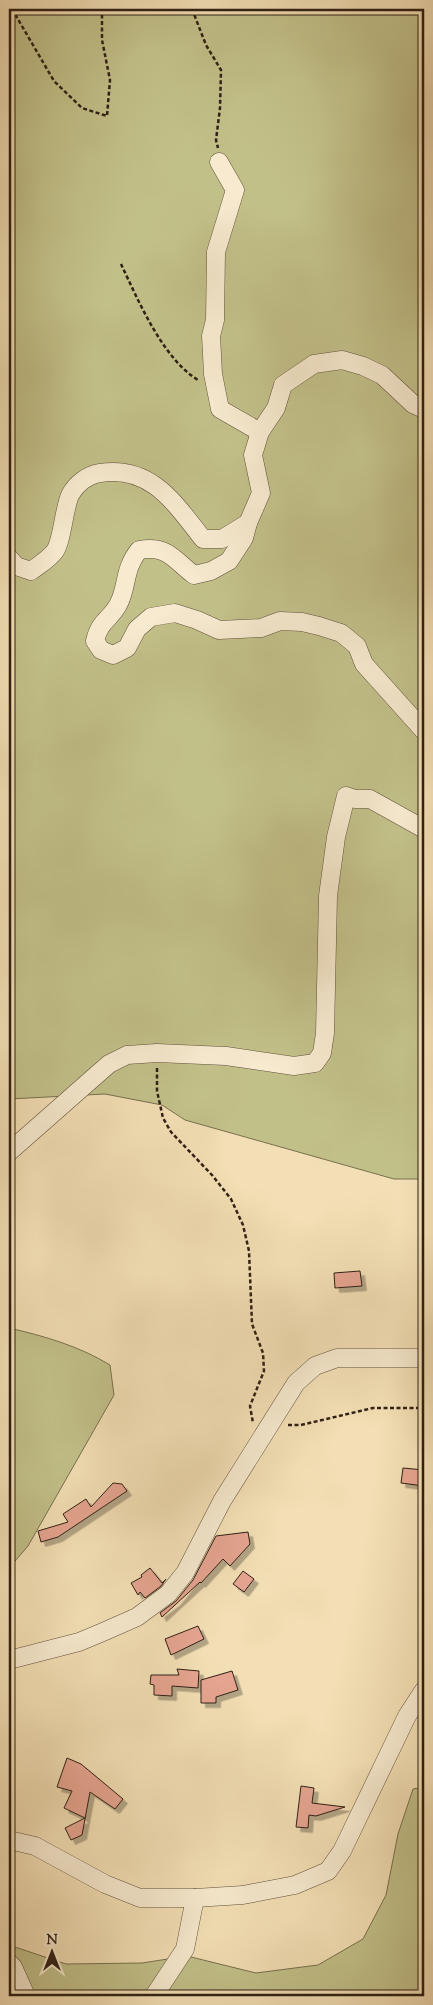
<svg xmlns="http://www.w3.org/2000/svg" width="433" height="2005" viewBox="0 0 433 2005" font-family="'Sorts Mill Goudy',serif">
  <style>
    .green { fill: #c2c089; stroke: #78704f }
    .building { fill: #e6a591; stroke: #2f2015; filter: url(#shadow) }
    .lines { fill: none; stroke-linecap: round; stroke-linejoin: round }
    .minor-casing { stroke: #60503d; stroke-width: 19 }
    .path { stroke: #2f2015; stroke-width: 2.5; stroke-dasharray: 4 2.5; stroke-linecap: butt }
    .minor { stroke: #f7eacf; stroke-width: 18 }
  </style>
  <defs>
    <filter id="shadow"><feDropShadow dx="4.5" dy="4.5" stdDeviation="0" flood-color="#0004"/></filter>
  </defs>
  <rect width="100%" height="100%" fill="#f3dfb5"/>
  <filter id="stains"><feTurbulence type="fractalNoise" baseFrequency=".004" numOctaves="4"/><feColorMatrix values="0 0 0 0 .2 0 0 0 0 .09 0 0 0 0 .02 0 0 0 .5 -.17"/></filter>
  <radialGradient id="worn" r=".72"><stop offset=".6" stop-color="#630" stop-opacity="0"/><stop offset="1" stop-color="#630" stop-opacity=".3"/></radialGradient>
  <g class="green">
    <path d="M9 9H424V1179H394L185 1120 162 1105 105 1094 9 1099Z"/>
    <path d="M9 1328C44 1336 79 1346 110 1365L114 1395 28 1546 9 1568Z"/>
    <path d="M424 1787V1996H9V1945L66 1964 142 1963 187 1956 256 1973 318 1965 363 1939 386 1895 398 1834 413 1789Z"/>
  </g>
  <g class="building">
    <path d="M360 1271 362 1286 335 1288 334 1273Z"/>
    <path d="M403 1468 424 1470V1486L401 1483Z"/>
    <path d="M113 1483 122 1484 127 1491 58 1537 41 1542 38 1531 68 1522 63 1514 86 1499 91 1507Z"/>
    <path d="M248 1532 250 1544 230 1566 223 1559 201 1583 200 1582 162 1617 160 1613 176 1601 193 1580 216 1536Z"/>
    <path d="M150 1568 162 1583 166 1579 161 1586 145 1598 140 1592 138 1595 131 1583 142 1577 141 1575Z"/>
    <path d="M243 1571 254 1579 244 1592 233 1584Z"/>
    <path d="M198 1626 204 1639 171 1655 165 1639Z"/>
    <path d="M177 1669 199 1671 198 1688 172 1686V1696L154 1695V1685L150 1684 151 1675H179Z"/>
    <path d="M232 1671 238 1690 216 1697V1703H201V1680Z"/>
    <path d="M67 1758 81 1764 123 1799 115 1809 90 1792 82 1835 71 1840 65 1828 85 1818 64 1808 72 1791 57 1787Z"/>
    <path d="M301 1786 314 1788 312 1803 345 1807 316 1816 309 1815 308 1828 296 1827Z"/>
  </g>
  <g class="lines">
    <g class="minor-casing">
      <g id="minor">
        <path d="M219 162 235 190 216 252 215 320 211 336 213 374 220 409 260 432"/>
        <path d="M424 409 413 404 382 375 363 366 342 360 314 364 283 385 276 408 260 432 253 455 261 493 248 523 244 538 229 561 211 571 194 575C173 559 168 545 139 550 123 570 128 587 118 605 109 621 100 620 95 641L101 650 113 655 127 648 137 629 151 617 175 613 197 620 219 630 261 628 280 621 302 622 319 626 341 633 357 646 364 664 424 731"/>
        <path d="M9 558 16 566 31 571C39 565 49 559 55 551 62 541 64 509 70 495 76 484 87 475 100 473 152 465 175 504 203 539H222L248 523"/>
        <path d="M9 1152 109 1064 127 1055 157 1053 226 1056 294 1066 315 1063 322 1053 325 1033 328 896 336 837 346 796 355 799H370L424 829"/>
        <path d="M9 1660 79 1642 103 1632 137 1617 168 1594 185 1573 222 1501 296 1383 315 1366 337 1358H424"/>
        <path d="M9 1840 35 1846 105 1884 140 1898H195L243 1895 295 1885 328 1871 342 1851 407 1716 424 1690"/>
        <path d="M9 1963 13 1967 26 1996"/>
        <path d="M154 1996 185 1949 195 1898"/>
      </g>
    </g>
    <g class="path">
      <path d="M12 9 54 81 82 108 107 116 110 80 102 40V9"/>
      <path d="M192 9 206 45 221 70 220 108 216 140 218 148"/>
      <path d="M121 264C138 300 163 359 198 380"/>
      <path d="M157 1068V1091L163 1118 171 1132 212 1175 231 1199 243 1225 249 1251 252 1324 263 1353 264 1371 250 1406 253 1423"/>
      <path d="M288 1425H301L373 1408H424"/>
    </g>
    <use href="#minor" class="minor"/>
  </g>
  <rect width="433" height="2005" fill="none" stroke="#f3dfb5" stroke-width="30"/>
  <rect x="10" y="10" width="413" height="1985" fill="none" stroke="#2f2015" stroke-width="2.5"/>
  <rect x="15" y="15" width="403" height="1975" fill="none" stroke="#2f2015"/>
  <g transform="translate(52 1952)" stroke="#f7eacf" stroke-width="4" paint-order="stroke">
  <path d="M0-4L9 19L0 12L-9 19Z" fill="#2f2015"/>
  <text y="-8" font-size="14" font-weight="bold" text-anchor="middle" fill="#2f2015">N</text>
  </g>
  <rect width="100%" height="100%" filter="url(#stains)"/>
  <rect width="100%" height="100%" fill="url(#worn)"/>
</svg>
